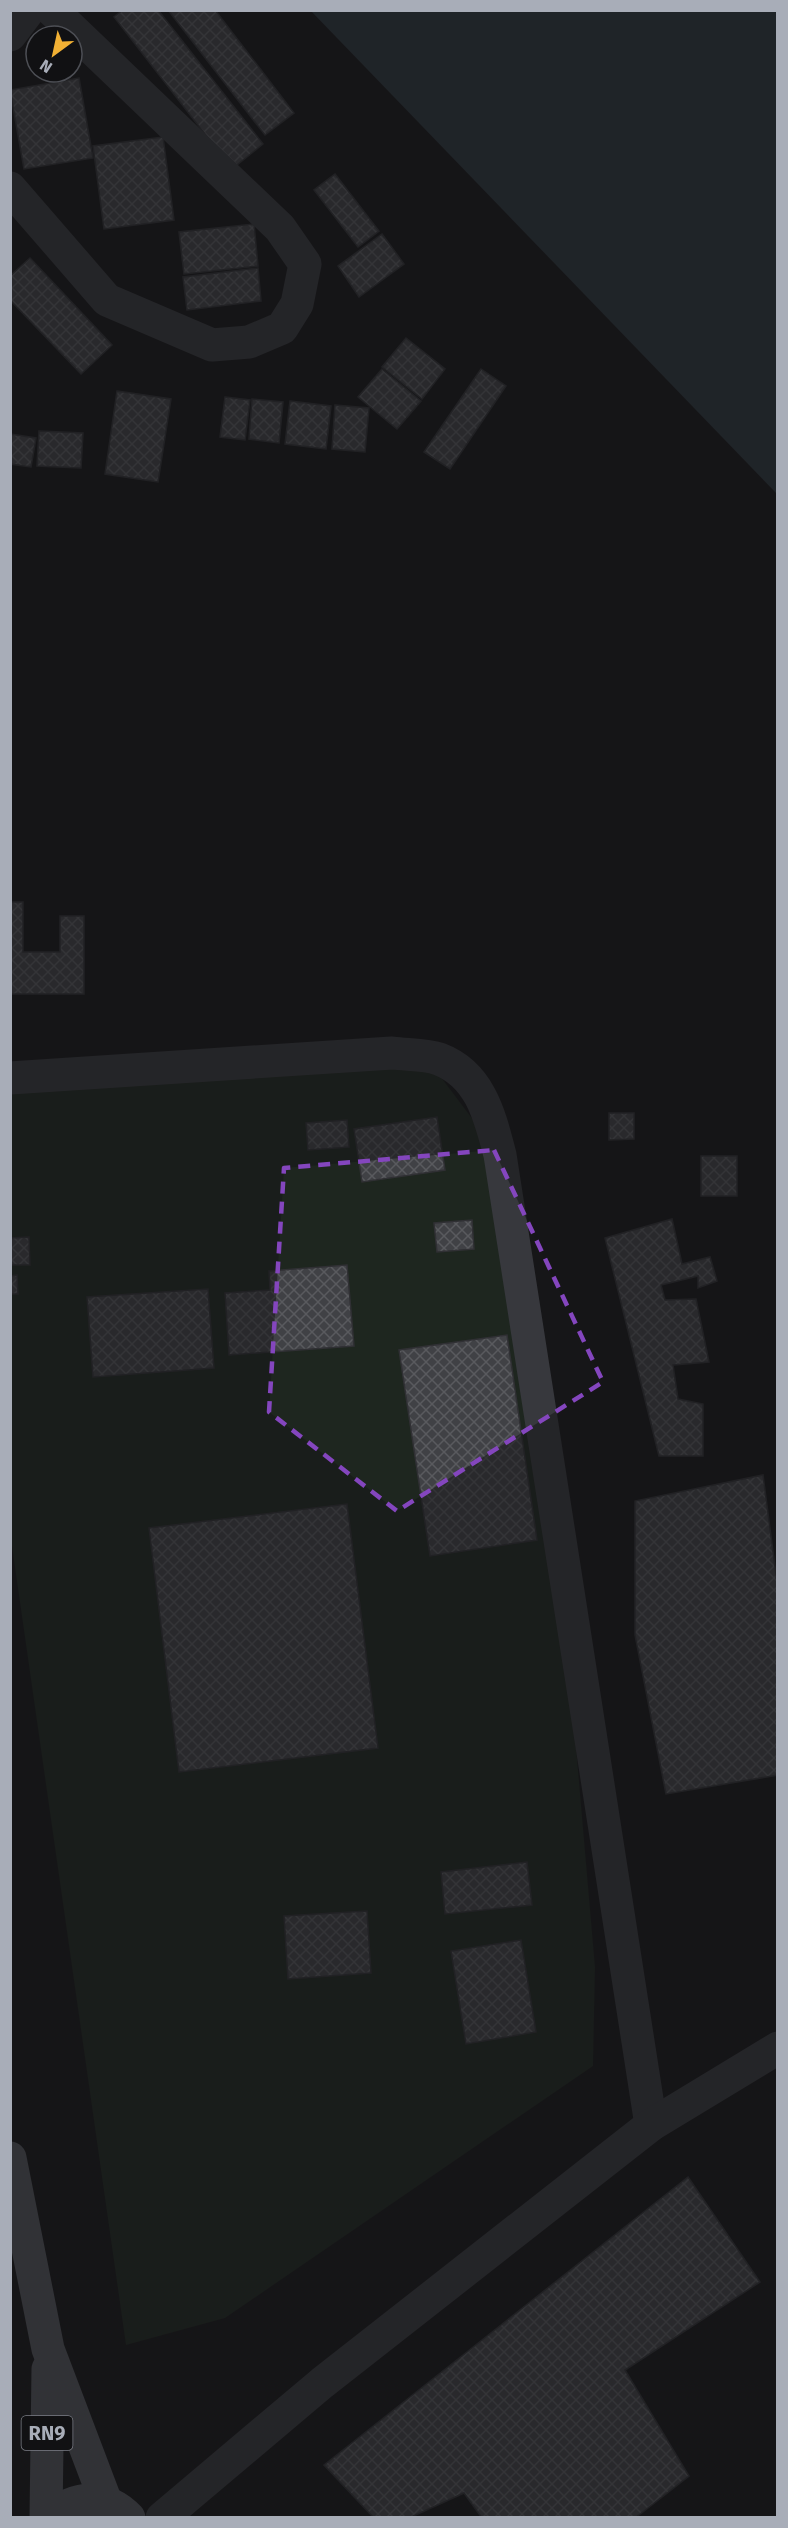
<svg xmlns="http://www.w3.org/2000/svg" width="788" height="2528" viewBox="0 0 788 2528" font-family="'Fira Sans',sans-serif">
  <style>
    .green { fill: #1e261f }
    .water { fill: #2c353c }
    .building { fill: url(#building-cross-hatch); stroke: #303034; stroke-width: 1.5 }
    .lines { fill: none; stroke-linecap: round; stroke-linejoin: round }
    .street { stroke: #37383d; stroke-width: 33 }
    .primary { stroke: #53555c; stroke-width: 33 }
    .marked { fill: none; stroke: #8446be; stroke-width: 4.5; stroke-dasharray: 12 8; stroke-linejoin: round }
    .labels { text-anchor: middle; stroke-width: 4.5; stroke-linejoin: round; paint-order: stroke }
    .shield { fill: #111113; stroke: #7b7e86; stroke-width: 1.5 }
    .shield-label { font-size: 20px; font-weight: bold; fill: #a8adb8 }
  </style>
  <defs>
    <pattern id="building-cross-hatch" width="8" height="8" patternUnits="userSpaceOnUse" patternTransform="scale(1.5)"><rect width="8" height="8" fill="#404145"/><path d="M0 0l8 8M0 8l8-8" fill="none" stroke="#595a5e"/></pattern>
  </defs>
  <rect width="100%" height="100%" fill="#161618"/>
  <path class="green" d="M428 1060 486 1137 559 1550 595 1967 593 2066 225 2318 126 2345 11 1539 10 1088Z"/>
  <path class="water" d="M311 11H777V494Z"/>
  <g class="building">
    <path d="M123 10H158L263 144 232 169 114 17Z"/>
    <path d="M168 10H215L294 113 265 135Z"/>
    <path d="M79 78 93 158 24 169 10 90Z"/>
    <path d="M163 137 174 220 104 229 93 146Z"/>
    <path d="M335 174 379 231 358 247 314 190Z"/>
    <path d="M254 224 258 266 184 274 179 232Z"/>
    <path d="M382 234 404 264 359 297 338 266Z"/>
    <path d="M30 258 112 345 81 374 10 300V276Z"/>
    <path d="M258 268 261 301 187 310 183 277Z"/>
    <path d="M406 338 445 369 422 399 382 367Z"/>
    <path d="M382 369 421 401 397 429 358 397Z"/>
    <path d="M481 369 506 386 450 469 424 452Z"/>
    <path d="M117 391 171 399 158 482 105 474Z"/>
    <path d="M225 397 250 400 245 440 220 437Z"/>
    <path d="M252 399 283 402 279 443 249 439Z"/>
    <path d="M290 401 331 406 326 449 285 444Z"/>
    <path d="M335 405 369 408 365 452 332 449Z"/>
    <path d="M39 431 83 433 81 468 37 466Z"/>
    <path d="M10 434 36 438 31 467 10 464Z"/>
    <path d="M10 902H23V952H60V916H84V994H10Z"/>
    <path d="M609 1113H634V1139L609 1140Z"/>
    <path d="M437 1117 445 1170 362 1182 354 1129Z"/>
    <path d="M347 1120 349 1147 308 1150 306 1123Z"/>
    <rect x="701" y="1156" width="36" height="40"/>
    <path d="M672 1219 682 1264 710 1257 717 1281 698 1288V1276L661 1285 665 1300 696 1299 709 1362 673 1365 678 1399 703 1404V1456H659L605 1238Z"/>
    <path d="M472 1220 474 1249 437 1252 434 1223Z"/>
    <path d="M29 1237 30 1265H10V1238Z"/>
    <path d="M347 1265 354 1346 229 1355 225 1293 270 1290 269 1271Z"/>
    <path d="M17 1275 18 1294H10V1276Z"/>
    <path d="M208 1289 214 1368 93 1377 87 1297Z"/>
    <path d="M507 1335 537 1540 430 1556 399 1350Z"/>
    <path d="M763 1475 778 1590V1775L666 1794 635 1635V1501Z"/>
    <path d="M347 1504 378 1748 179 1772 149 1528Z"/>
    <path d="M527 1862 532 1905 445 1914 441 1872Z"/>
    <path d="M367 1911 371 1973 288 1979 284 1916Z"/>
    <path d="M521 1940 536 2032 466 2044 451 1951Z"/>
    <path d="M688 2177 760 2282 625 2370 689 2476 635 2518H482L464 2493 409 2518H374L324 2465Z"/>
  </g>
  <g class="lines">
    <g class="street">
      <path d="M10 35 29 10"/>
      <path d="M10 188 107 300 212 345 249 342 282 328 297 304 305 264 280 228 52 10"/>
      <path d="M10 1078 392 1053C407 1055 426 1054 439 1059 481 1075 490 1117 500 1155L651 2125"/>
      <path d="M162 2518 322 2383 651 2125 778 2048"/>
    </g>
    <g class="primary">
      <path d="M10 2158 48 2349 106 2502"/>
      <path d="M46 2518 48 2369"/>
      <path d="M52 2518C73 2494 108 2495 129 2518"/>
    </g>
  </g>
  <path d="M0 0H788V2528H0ZM494 1150 603 1382 397 1511 269 1412 284 1168Z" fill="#161618" fill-opacity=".55" fill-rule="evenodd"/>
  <path class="marked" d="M494 1150 603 1382 397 1511 269 1412 284 1168Z"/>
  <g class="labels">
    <rect class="shield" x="21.5" y="2416" width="51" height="34" rx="4.5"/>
    <g class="shield-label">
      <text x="47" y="2440">RN9</text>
    </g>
  </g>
  <rect width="788" height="2528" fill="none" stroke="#a8adb8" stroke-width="24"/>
  <g transform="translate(54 54) rotate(213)"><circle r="28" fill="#111113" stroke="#4d4f55" stroke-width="1.5"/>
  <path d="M0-4.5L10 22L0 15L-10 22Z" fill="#f2b134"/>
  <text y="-9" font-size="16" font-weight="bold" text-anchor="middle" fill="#a8adb8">N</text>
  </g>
</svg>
